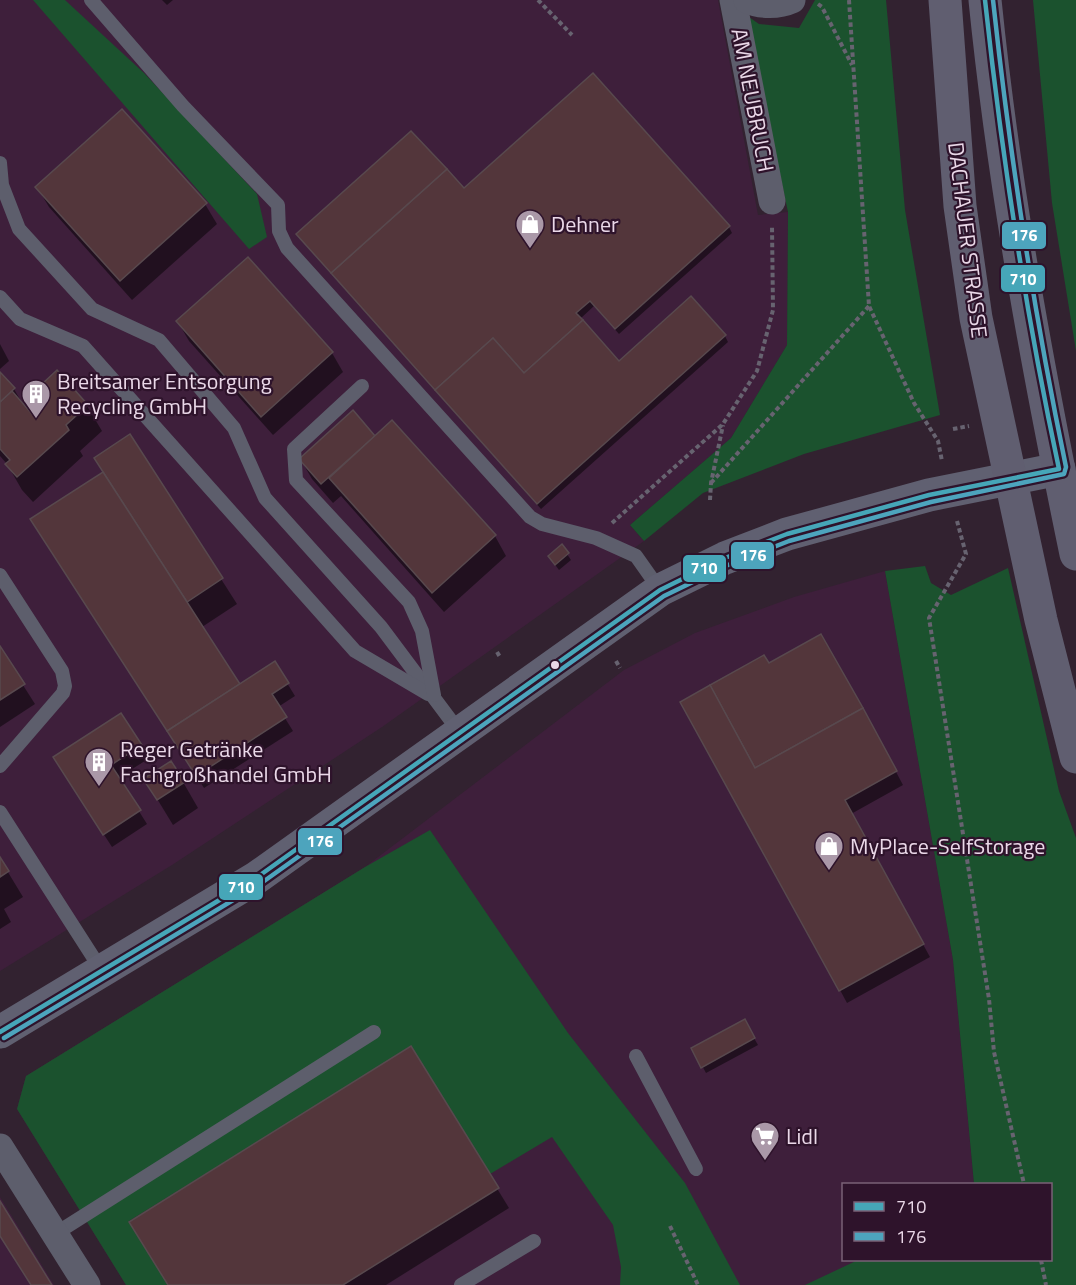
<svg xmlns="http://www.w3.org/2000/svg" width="1076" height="1285" viewBox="0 0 1076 1285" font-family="'Titillium Web',sans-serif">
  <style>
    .built { fill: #3e1f3b }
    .green { fill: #1b522e }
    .shadow { fill: #0007 }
    .building { fill: #53363b; stroke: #58494e; stroke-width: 1.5 }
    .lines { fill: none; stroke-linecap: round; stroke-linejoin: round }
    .path { stroke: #676370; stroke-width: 4; stroke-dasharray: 4.5 3; stroke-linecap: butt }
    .lane { stroke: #5d5e6c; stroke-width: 14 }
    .street { stroke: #5d5e6c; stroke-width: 27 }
    .secondary { stroke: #606071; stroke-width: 33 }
    .primary { stroke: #605e70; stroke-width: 33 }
    .bus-1-casing { stroke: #2e132b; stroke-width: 9 }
    .bus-2-casing { stroke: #2e132b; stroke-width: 9 }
    .bus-1 { stroke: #46a6b8; stroke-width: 4.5 }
    .bus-2 { stroke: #4da4bd; stroke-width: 4.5 }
    .bus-dot { fill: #ead8e8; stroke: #2e132b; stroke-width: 2 }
    .labels { text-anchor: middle; stroke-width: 4.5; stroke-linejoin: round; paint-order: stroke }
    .street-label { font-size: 22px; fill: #ead8e8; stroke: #2e132b }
    .poi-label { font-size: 22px; fill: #ead8e8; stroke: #2e132b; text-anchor: start }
    .line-badge { stroke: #2e132b; stroke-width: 2 }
    .badge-label { font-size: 16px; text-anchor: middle; font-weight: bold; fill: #fff }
  </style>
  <rect width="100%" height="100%" fill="#322230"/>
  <g class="built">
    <path d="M0 0H718L758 215 788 212 787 345 731 438 630 525 644 541 382 727 172 865 0 971Z"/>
    <path d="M885 571 953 960 974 1184H844V1260H983L948 1285H126L17 1109 26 1076 365 867 624 670 695 633 794 597Z"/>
    <path d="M0 1197 54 1285H0Z"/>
  </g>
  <g class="green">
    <path d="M33 0H65L144 73 257 194 267 237 249 249Z"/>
    <path d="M815 0H886L905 210 940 415 804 454 703 493 644 541 630 525 731 438 787 345 788 212 746 15 759 24 799 28Z"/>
    <path d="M1033 0H1076V351L1052 203Z"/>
    <path d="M925 566 931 583 951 595 1008 568 1059 791 1076 838V1285H805L858 1260H1050V1184H974L953 960 885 571Z"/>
    <path d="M430 830 568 1033 685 1183 740 1285H620L621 1267 613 1225 552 1137 490 1174 411 1047 129 1221 168 1285H126L17 1109 26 1076 365 867Z"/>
  </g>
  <g class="shadow">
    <path d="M162 0H173L167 5Z"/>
    <path d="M37 187 205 204 217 224 132 300 49 207Z"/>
    <path d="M464 190 729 227 732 233 619 334 594 306 580 319 619 363 725 336 728 342 541 509 298 234Z"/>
    <path d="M178 322 332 353 343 372 273 435 189 341Z"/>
    <path d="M0 344 9 361 0 369Z"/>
    <path d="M0 374 14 389 25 408 32 417 45 405 48 394 43 385 87 406 102 431 80 451 83 456 33 502 22 490 7 464 0 456Z"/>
    <path d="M130 436 237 604 202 627 238 684 287 683 295 696 278 707 293 731 204 788 32 519 104 473Z"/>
    <path d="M375 438 495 536 506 556 444 612 341 496 333 503 312 479 301 460Z"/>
    <path d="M567 554 571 560 559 570 553 562Z"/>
    <path d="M0 649 35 704 0 727Z"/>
    <path d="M768 665 870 723 903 785 851 814 930 957 847 1003 840 990Z"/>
    <path d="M120 715 148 759 118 778 147 824 112 847 62 770Z"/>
    <path d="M145 779 183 782 198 808 173 825Z"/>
    <path d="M0 859 23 897 4 909 11 922 0 929Z"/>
    <path d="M744 1021 758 1045 706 1073 693 1049Z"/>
    <path d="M411 1048 509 1208 386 1285H169Z"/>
  </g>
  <g class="building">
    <path d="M593 73 730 226 615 329 590 301 576 313 583 320 524 373 493 338 435 390 331 273 447 169 464 188Z"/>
    <path d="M122 109 207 203 120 281 35 187Z"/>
    <path d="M411 131 447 169 331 273 296 234Z"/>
    <path d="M248 257 333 352 261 417 176 321Z"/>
    <path d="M691 296 726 335 537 504 435 390 493 338 524 373 583 320 619 361Z"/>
    <path d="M57 370 88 405 66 425 69 430 17 477 5 464 10 460 0 449V402L12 391 32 414 44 404 40 399 48 392 41 385Z"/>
    <path d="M0 372 15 388 0 402Z"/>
    <path d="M353 410 375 436 321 484 299 459Z"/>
    <path d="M392 420 496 535 432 593 329 478Z"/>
    <path d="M130 434 223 578 187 602 94 458Z"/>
    <path d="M103 472 240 684 167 731 30 519Z"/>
    <path d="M562 544 569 553 555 565 548 556Z"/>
    <path d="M821 634 863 708 755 768 710 685 764 655 769 663Z"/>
    <path d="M0 646 25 684 0 700Z"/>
    <path d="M275 661 289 683 272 694 287 717 196 776 167 731Z"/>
    <path d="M710 685 755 768 863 708 897 771 845 800 924 944 839 991 680 702Z"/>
    <path d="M121 713 142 745 111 765 141 810 103 835 53 757Z"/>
    <path d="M171 761 185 782 157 800 143 779Z"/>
    <path d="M0 857 9 871 0 877Z"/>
    <path d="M745 1019 755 1038 701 1068 691 1048Z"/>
    <path d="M411 1046 499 1188 343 1285H168L129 1222Z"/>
    <path d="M0 1201 52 1285H31L0 1236Z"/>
  </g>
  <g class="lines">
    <g class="path">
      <path d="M538 0 572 35"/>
      <path d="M849 0 869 306 914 403 938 441 942 461"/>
      <path d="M818 4 822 7 852 65"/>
      <path d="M953 429 969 426"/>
      <path d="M711 483 869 306"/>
      <path d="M710 500 711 483 723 425"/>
      <path d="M957 521 966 554 929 618 989 999 994 1052 1024 1184"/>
      <path d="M612 523 723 424 757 371 773 310 772 226"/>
      <path d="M497 652 500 657"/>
      <path d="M616 661 620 668"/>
      <path d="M670 1226 698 1285"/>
      <path d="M1041 1260 1046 1285"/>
    </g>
    <g class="lane">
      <path d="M91 0 183 106 278 205 279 231 287 248 530 517 542 524 596 538 636 556 660 590"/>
      <path d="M0 163 2 185 19 229 92 309 159 340 234 428 265 498 381 627 461 734"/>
      <path d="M0 297 20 319 83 346 355 651 428 694"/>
      <path d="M362 386 294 449 296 480 409 602 422 631 434 695"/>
      <path d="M0 575 62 671 65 686 63 693 0 766"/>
      <path d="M0 812 102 971"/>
      <path d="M636 1056 696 1169"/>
      <path d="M55 1234 374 1032"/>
      <path d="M461 1285 534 1241"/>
    </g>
    <g class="street">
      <path d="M733 0 772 201"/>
      <path d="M747 0C760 6 779 6 792 0"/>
      <path d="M0 1147 87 1285"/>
    </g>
    <path class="secondary" d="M0 1032 256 878 660 590 725 558 787 534 929 495 1059 469"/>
    <g class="primary">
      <path d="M945 0 960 206 976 318 1041 620 1076 757"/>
      <path d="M985 0C1004 188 1038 370 1076 554"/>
    </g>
    <g class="bus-1-casing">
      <path id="bus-1" d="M0 1032 256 878 660 590 725 558 787 534 929 495 1059 469C1026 314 1002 158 985 0"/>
    </g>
    <g class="bus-2-casing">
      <path id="bus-2" d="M4 1038 260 884 664 596 728 565 789 541 931 502 1064 474 1066 467C1034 313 1010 157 993 0"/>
    </g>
    <use href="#bus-1" class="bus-1"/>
    <use href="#bus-2" class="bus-2"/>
  </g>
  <defs>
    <g id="shop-pin" transform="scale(1.5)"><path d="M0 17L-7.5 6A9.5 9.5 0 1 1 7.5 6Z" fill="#aa98a8" stroke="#2e132b"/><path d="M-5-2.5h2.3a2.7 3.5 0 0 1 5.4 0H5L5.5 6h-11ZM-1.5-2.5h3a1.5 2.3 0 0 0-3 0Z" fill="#fff"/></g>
    <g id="building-pin" transform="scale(1.5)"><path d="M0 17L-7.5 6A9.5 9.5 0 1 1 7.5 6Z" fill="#aa98a8" stroke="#2e132b"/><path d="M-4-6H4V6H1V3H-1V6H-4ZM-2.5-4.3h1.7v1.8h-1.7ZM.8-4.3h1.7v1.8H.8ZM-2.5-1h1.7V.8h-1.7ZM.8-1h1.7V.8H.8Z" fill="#fff"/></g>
    <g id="supermarket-pin" transform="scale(1.5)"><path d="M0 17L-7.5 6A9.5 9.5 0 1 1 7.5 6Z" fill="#aa98a8" stroke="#2e132b"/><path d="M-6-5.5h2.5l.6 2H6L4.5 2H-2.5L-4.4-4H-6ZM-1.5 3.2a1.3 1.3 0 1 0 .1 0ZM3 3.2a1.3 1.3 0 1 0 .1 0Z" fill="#fff"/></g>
  </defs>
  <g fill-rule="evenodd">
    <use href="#shop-pin" x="530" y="224"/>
    <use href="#building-pin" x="36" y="394"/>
    <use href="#building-pin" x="99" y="762"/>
    <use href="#shop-pin" x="829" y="846"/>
    <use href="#supermarket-pin" x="765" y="1136"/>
  </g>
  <circle class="bus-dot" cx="555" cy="665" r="5"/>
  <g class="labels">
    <g class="street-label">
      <text transform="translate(753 100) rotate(79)" y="8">AM NEUBRUCH</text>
      <text transform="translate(968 240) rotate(83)" y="8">DACHAUER STRASSE</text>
    </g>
    <g class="poi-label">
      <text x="551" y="232">Dehner</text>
      <text x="57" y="389">Breitsamer Entsorgung<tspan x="57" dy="25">Recycling GmbH</tspan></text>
      <text x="120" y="757">Reger Getränke<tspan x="120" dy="25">Fachgroßhandel GmbH</tspan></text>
      <text x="850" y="854">MyPlace-SelfStorage</text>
      <text x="786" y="1144">Lidl</text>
    </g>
  </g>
  <g class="line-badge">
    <rect x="1001" y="221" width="46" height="29" rx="6" fill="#4da4bd"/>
    <rect x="1000" y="264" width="46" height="29" rx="6" fill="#46a6b8"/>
    <rect x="730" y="541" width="45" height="29" rx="6" fill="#4da4bd"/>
    <rect x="682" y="554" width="45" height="29" rx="6" fill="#46a6b8"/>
    <rect x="297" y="827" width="46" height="29" rx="6" fill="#4da4bd"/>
    <rect x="218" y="873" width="46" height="28" rx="6" fill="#46a6b8"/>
  </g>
  <g class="badge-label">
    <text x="1024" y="241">176</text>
    <text x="1023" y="285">710</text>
    <text x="753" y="561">176</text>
    <text x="704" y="574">710</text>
    <text x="320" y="847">176</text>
    <text x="241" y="893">710</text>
  </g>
  <rect x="842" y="1183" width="210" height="78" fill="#2e132b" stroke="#796277" stroke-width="1.5"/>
  <rect x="854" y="1202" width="30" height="9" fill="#46a6b8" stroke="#796277" stroke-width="1.5"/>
  <text x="896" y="1213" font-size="18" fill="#ead8e8">710</text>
  <rect x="854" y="1232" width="30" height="9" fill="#4da4bd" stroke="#796277" stroke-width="1.5"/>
  <text x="896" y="1243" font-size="18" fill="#ead8e8">176</text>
</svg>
